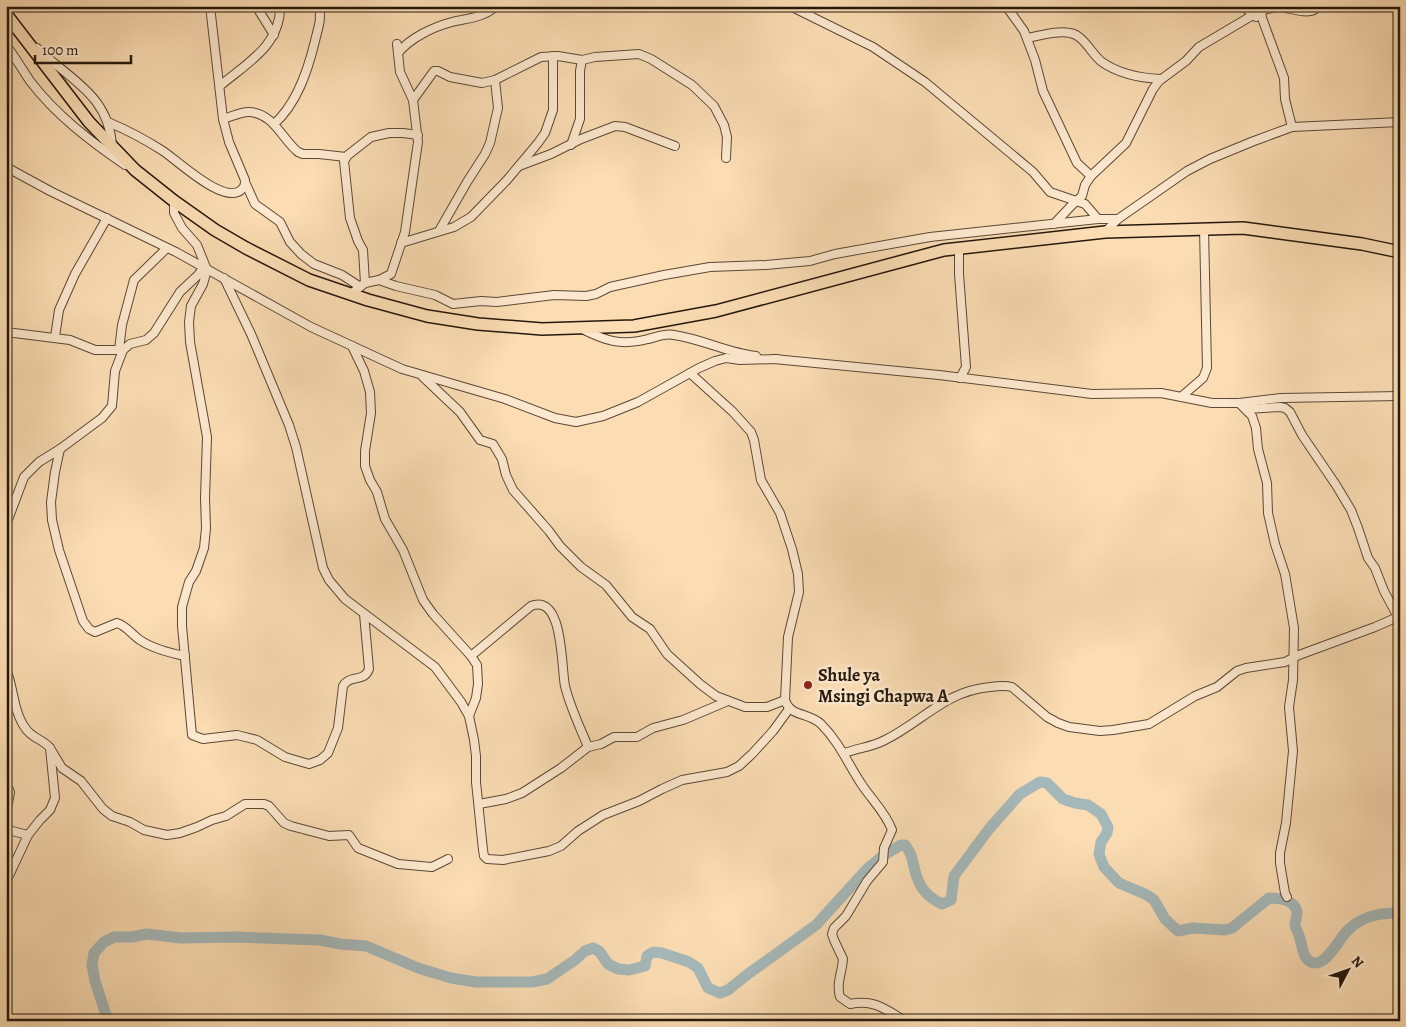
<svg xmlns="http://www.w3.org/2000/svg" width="1406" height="1027" viewBox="0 0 1406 1027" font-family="Alegreya,serif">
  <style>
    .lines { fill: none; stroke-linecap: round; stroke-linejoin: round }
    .river { stroke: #a5b8b9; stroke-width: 11 }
    .minor-casing { stroke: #5a4936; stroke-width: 10 }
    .highway-casing { stroke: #25180c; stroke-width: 14 }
    .minor { stroke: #fce8ce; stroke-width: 8 }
    .highway { stroke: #fbdcb3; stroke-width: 11 }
    .poi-dot { fill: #8f2418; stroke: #fce8ce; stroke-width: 2 }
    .labels { text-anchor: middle; stroke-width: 5; stroke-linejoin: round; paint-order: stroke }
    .poi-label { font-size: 18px; font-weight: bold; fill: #25180c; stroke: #fce8ce; text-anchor: start }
  </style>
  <rect width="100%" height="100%" fill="#fbdcb3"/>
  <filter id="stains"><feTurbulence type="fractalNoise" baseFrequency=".004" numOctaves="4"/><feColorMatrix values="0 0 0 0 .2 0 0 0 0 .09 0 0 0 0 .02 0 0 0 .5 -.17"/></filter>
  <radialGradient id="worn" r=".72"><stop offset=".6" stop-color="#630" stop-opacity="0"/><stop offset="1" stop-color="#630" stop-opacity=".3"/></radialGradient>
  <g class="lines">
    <path class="river" d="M108 1021 95 981 92 965 94 953 104 942 114 937H132L147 934 181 938 236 937 320 940 340 944 366 946 418 968 451 978 476 982H532L547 979 575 960 585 951 593 948 599 951 608 964 618 969 629 970 645 966 647 956 653 952 662 953 689 962 698 968 708 988 720 993 728 990 748 974 816 925 868 868 884 855 901 845H905C911 852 912 858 914 867 918 885 925 896 942 904L951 900 954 876 989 829 1020 794 1040 782 1047 783 1063 799 1075 803 1088 805 1101 814 1108 827 1107 833 1101 842 1099 854 1104 867 1119 883 1147 895 1154 900 1165 919 1178 931 1193 928 1225 930 1232 928 1269 898C1279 898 1296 900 1297 913 1297 917 1295 921 1295 925 1296 929 1299 934 1300 939 1303 948 1303 962 1315 963 1327 964 1339 939 1347 931 1361 917 1381 911 1400 914"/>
    <g class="minor-casing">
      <g id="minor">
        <path d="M256 6 274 35"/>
        <path d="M790 6 873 47 925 82 1033 172 1050 192 1085 204 1098 219"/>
        <path d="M1006 6 1024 31 1035 60 1043 91 1077 163 1091 176"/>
        <path d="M1243 6 1256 17"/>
        <path d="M1260 6 1262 18 1284 78 1285 99 1292 127"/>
        <path d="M1260 11C1267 9 1274 7 1280 7 1292 8 1310 17 1319 6"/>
        <path d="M1027 38C1040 36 1057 30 1070 33 1084 35 1091 54 1102 62 1119 74 1140 78 1161 79"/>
        <path d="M6 45C15 57 22 69 30 81 56 115 90 141 125 165"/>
        <path d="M37 48C70 80 109 95 112 146"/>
        <path d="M398 53C410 38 433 27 452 22 468 18 483 18 496 6"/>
        <path d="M221 85C247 63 281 45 280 6"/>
        <path d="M413 100 434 71H438L450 77 482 83 495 80 541 57 558 56 582 60"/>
        <path d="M223 119C231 117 242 111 250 112 274 114 282 139 298 152L303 154H319L346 157"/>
        <path d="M108 122C127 130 146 140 163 151 178 161 224 205 241 190 245 187 245 184 245 180L229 142 223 119 210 6"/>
        <path d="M274 124C297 104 308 70 315 41 318 28 322 19 319 6"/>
        <path d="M571 145 580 119V71L582 60 595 57 639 54 651 59 692 85 714 106 724 125 727 137 726 158"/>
        <path d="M519 166 551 154 581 139 615 126 625 127 675 146"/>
        <path d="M6 167 50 191 176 252 311 327 402 369 505 399 555 418 576 422 603 416 638 402 699 368 715 361 726 358 740 360 777 359"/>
        <path d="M245 182 255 204 280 222 290 242 301 254 314 264 342 275 359 286"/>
        <path d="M174 201V213L182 228 197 245 207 270 203 284 191 306 189 322 190 342 207 437 205 498 206 528 204 548 196 571 189 582 182 607V626L192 735 203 739 237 735 257 740 285 757 309 764 320 760 328 753 338 728 343 686C350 674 364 683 369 669L364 614"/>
        <path d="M1054 224 1072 205 1082 196 1085 185 1091 176 1126 143 1153 89 1159 81 1186 61 1199 47 1253 15"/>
        <path d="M439 231 467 182 485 154 490 143 498 108 495 80"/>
        <path d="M1105 232 1118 219 1187 171 1210 159 1254 141 1292 127 1400 122"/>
        <path d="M401 243 454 227 471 217 507 180 538 143 545 133 553 110V56"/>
        <path d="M959 249V274L966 367 960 378"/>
        <path d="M224 278 251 334 289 425 296 447 323 568 329 580 345 599 435 667 461 702 469 716 474 740 476 756V782L483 850 484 856 487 859 503 860 549 851 561 846 578 831 603 815 639 801 662 789 682 780 727 772 739 766 752 754 773 731 789 709"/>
        <path d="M379 280 396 286 435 295 453 304 481 301 497 302 554 295 586 296 596 294 610 287 664 275 710 267 766 265 810 261 835 254 930 237 1098 219H1118"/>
        <path d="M365 283 363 250 358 241 350 218 344 161 348 155 371 137 389 133H403L418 135"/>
        <path d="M351 294 365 283 379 280 391 274 405 232 418 142 413 100 400 72 397 44"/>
        <path d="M582 329C606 341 621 346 648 339 657 337 665 333 674 335 702 339 728 353 756 356"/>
        <path d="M6 332 70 340 95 350H123"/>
        <path d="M55 337 59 310 75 274 107 218"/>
        <path d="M352 346 364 371 370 392 371 413 365 451V466L370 480 377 492 385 519 403 550 423 600 433 614 471 656 477 665 478 684 476 698 469 716"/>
        <path d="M119 350 122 325 134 280 167 248"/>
        <path d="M774 359 939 375 1092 394 1161 393 1212 403H1239L1281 398 1400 396"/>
        <path d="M690 373 733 412 751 432 754 440 761 480 780 513 792 549 798 574 799 592 788 637 785 700C790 717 808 712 821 724 840 743 848 764 862 785 872 800 886 813 892 830L884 848 883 862 867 881 846 916 834 928 832 934 834 940 843 959C842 973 836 983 840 997L850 1004C874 999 885 1009 905 1021"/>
        <path d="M423 377 460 412 480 440 493 444 502 459 506 475 513 490 549 531 560 546 581 567 606 585 632 617 650 629 667 654 700 684 716 696 745 707H767L785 700"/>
        <path d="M1181 397 1203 378 1207 368 1204 228"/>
        <path d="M1239 403 1252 416 1256 428 1258 449 1267 483 1268 513 1275 544 1285 574 1294 628 1293 680 1289 707 1293 751 1286 823 1280 853V863L1285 893 1287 897"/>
        <path d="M1247 409 1280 407 1285 408 1290 412 1302 435 1336 485 1351 510 1358 528 1368 558 1375 568 1384 591 1399 619"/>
        <path d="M60 449 55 472 51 502 52 520 59 550 83 621 89 629 95 632 117 623C127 626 132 635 140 640 153 649 170 653 185 656"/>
        <path d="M6 525 24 477 39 462 60 449 102 418 112 406 115 371 123 350 130 344 146 340 154 333 180 292 198 275 203 268"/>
        <path d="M471 656 531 606C564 593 561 668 565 686 570 707 580 727 588 747"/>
        <path d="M6 669C14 688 13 712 26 729 32 738 44 740 50 748L55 798 50 810 40 820 28 835 6 882"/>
        <path d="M50 748 62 768 81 781 103 809 112 816 130 822 144 830 167 835 180 833 197 827 212 820 226 816 245 804H264L269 806 284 823 291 826 329 836 349 835 358 848 398 864 432 867 448 859"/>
        <path d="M845 753C858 748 872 747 885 740 922 722 945 691 990 687 997 686 1005 685 1012 687L1047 717 1058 723 1069 727 1100 731 1113 730 1149 724 1195 696 1217 687 1237 671 1246 668 1285 662 1299 655 1375 627 1400 616"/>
        <path d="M6 783 10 792 6 814"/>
        <path d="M479 804 506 799 522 793 561 768 588 747 601 744 614 737H637L653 728 683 720 728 701"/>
        <path d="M6 827 8 830 28 835"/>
      </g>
    </g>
    <g class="highway-casing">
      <path id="highway" d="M6 14 89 122 135 170 174 201 215 230 246 248 309 280 368 300 427 316 478 324 542 329 634 326 716 311 944 250 1105 232 1243 228 1362 244 1400 252"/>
    </g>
    <use href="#minor" class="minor"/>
    <use href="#highway" class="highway"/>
  </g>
  <circle class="poi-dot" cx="808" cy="685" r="5"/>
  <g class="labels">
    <g class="poi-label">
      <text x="818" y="681">Shule ya<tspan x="818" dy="21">Msingi Chapwa A</tspan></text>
    </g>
  </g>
  <rect width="1406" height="1027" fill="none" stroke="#fbdcb3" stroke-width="25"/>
  <rect x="8" y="8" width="1391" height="1012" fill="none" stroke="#25180c" stroke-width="2.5"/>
  <rect x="12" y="12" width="1381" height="1002" fill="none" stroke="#25180c"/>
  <g transform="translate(1348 970) rotate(49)" stroke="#fce8ce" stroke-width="4" paint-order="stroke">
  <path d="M0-4L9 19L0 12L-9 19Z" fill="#25180c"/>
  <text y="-8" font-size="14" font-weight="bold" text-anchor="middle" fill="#25180c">N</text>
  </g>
  <path d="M35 55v8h96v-8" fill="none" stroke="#25180c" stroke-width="2.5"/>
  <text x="42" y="55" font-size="15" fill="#25180c" stroke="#fce8ce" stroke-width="4" paint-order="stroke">100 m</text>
  <rect width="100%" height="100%" filter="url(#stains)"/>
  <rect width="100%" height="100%" fill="url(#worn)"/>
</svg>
